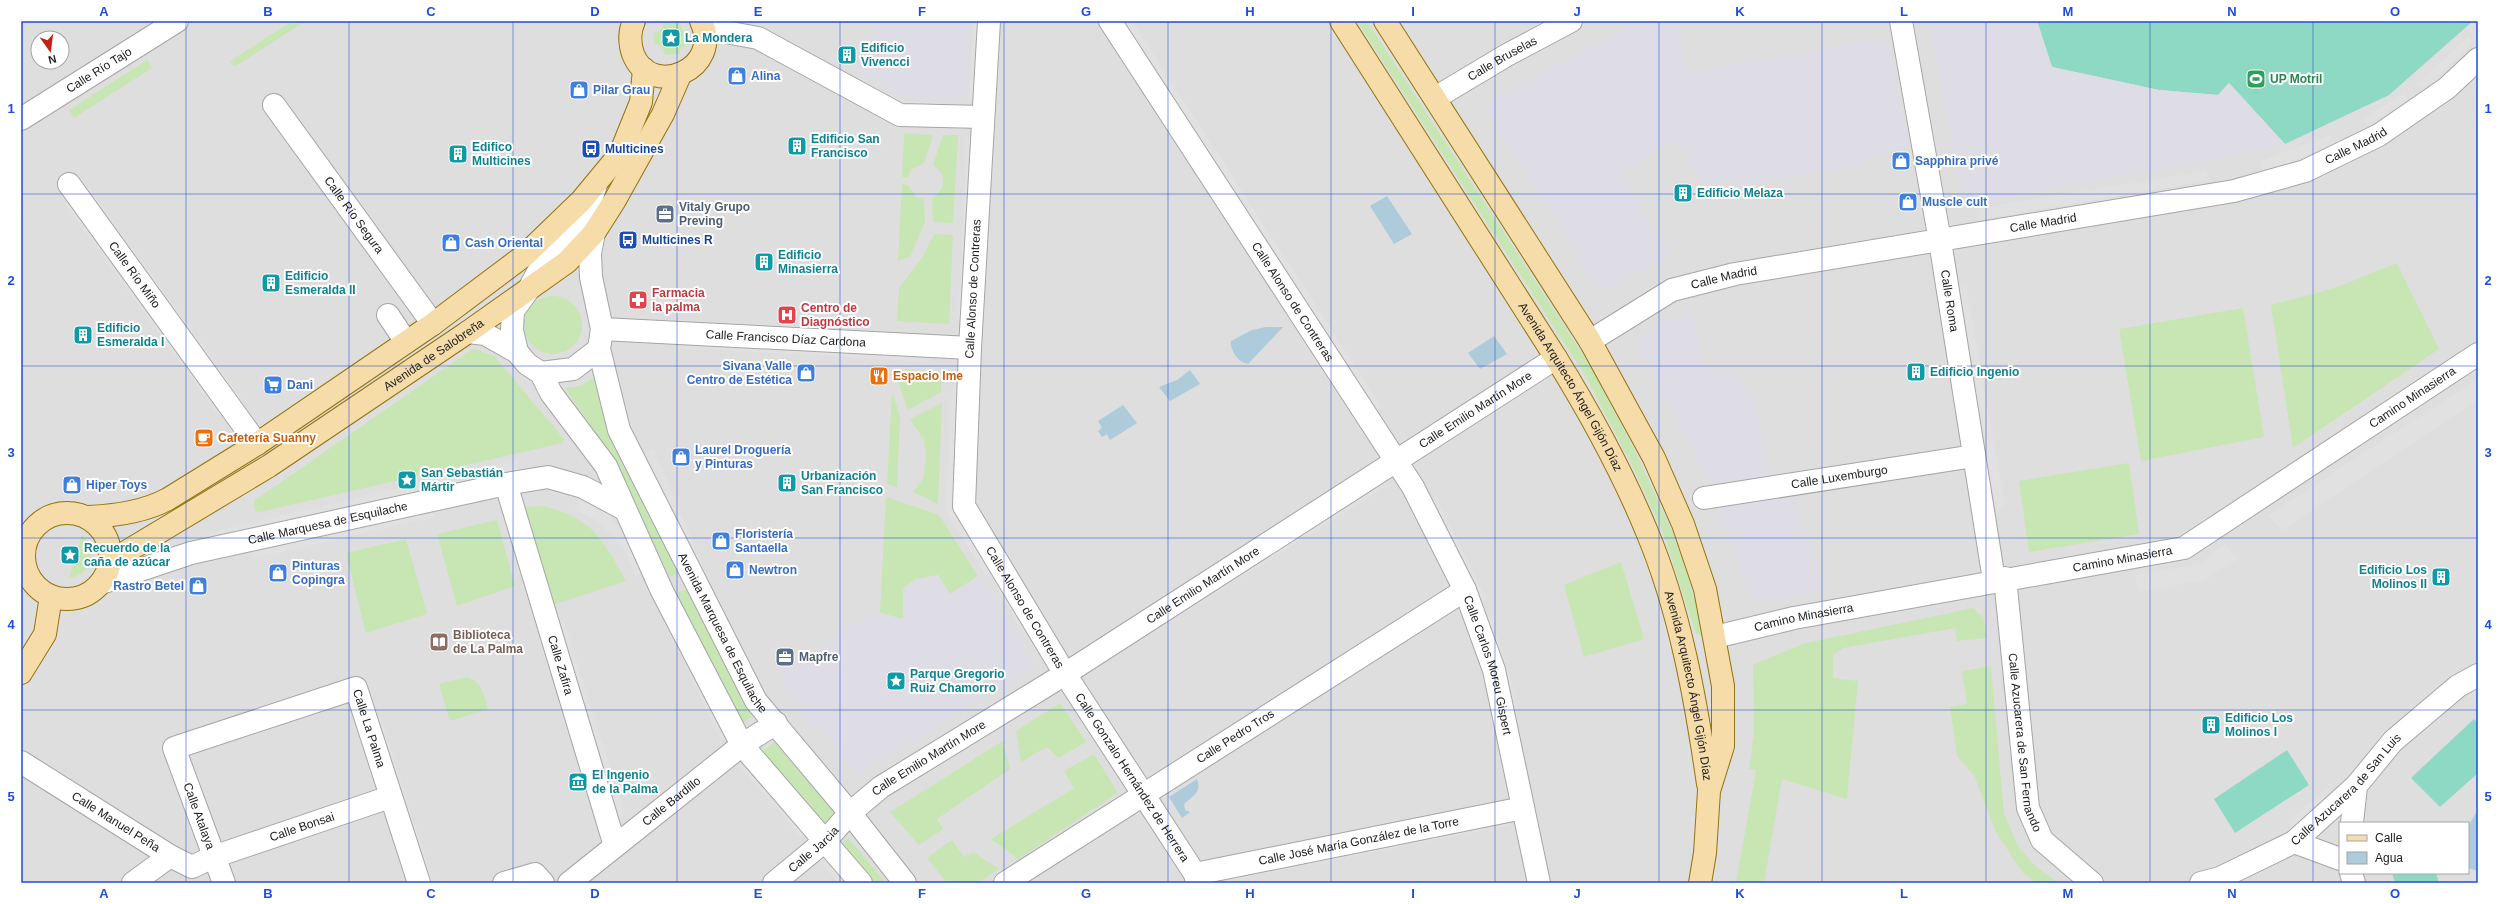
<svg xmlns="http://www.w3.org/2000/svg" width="2499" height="904" viewBox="0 0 2499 904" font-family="Arial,sans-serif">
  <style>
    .residential { fill: #dfdede; fill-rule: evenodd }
    .grass { fill: #c7e6b3 }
    .pitch { fill: #8ed9c3 }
    .parking { fill: #e1e1e1 }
    .plaza { fill: #dedde6 }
    .water { fill: #adcbda }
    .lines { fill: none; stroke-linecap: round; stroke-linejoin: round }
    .minor-casing { stroke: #a5a5a5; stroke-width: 24 }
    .major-casing { stroke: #92730c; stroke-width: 24 }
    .minor { stroke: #fff; stroke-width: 22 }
    .major { stroke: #f5dca9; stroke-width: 22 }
    .grid { fill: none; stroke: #1d4ed8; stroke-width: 1; stroke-opacity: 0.55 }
    .labels { text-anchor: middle; stroke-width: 4; stroke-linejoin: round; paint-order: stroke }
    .culture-label { font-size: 12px; font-weight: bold; fill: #0d838f; stroke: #fff; text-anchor: start }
    .street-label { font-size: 12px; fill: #212121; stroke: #fff }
    .shop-label { font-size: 12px; font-weight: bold; fill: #366cbe; stroke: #fff; text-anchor: start }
    .leisure-label { font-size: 12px; font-weight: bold; fill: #27864d; stroke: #fff; text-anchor: start }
    .transit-label { font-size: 12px; font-weight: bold; fill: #164399; stroke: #fff; text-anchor: start }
    .service-label { font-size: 12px; font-weight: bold; fill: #4e5e75; stroke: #fff; text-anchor: start }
    .health-label { font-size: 12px; font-weight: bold; fill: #be3a42; stroke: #fff; text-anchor: start }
    .food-label { font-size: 12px; font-weight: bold; fill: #c56008; stroke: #fff; text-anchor: start }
    .education-label { font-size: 12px; font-weight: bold; fill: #785e54; stroke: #fff; text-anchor: start }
    .neatline { fill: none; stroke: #1d4ed8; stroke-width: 1.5 }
    .grid-label { font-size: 13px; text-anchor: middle; font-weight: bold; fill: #1d4ed8 }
  </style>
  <rect width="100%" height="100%" fill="#f1efe9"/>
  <path class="residential" d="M21 21H2478V883H21ZM38 38H62V62H38ZM2340 823H2468V873H2340Z"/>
  <g class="grass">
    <path d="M292 21H306L234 67 230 61Z"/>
    <path d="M679 21 683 31 688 30 693 42 681 48 679 54 665 55 664 50 658 44H654L653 33 658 32 663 27V23Z"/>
    <path d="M1357 21H1367L1594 372 1635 451 1672 531 1686 570 1704 635 1696 634 1664 535 1634 469 1586 377Z"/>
    <path d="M147 60 152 68 74 118 69 110Z"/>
    <path d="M904 134 933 135 924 163 912 169 908 177H902Z"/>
    <path d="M943 135H958L953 223 933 222 932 198C947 190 947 174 933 165Z"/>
    <path d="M902 184 908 185 916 197 924 199 925 222 910 257 898 261Z"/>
    <path d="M934 234 953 235 949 324 897 321 899 288 922 258Z"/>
    <path d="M2397 263 2439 349 2293 448 2271 305 2335 288Z"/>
    <circle cx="553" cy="325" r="29"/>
    <path d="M2243 308 2264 437 2141 461 2119 329Z"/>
    <path d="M474 348 495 357 564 439 563 443 259 512 255 511 254 501Z"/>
    <path d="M894 369 942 373 941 392 908 410Z"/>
    <path d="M593 378 608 430 623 455 678 573 670 577 615 462 565 388 580 386Z"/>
    <path d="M892 391 900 417 897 487 887 484Z"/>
    <path d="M942 403 938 504 913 492 923 479 926 458 924 440 910 419Z"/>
    <path d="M2129 463 2139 534 2029 552 2019 481Z"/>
    <path d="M886 497 939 515 978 576 950 594 903 589V619L880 613Z"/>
    <path d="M544 506C594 520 601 537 626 581L553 605 522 507Z"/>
    <path d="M497 520 515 586 457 606 437 534Z"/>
    <path d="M82 535C98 552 92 574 69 578Z"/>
    <path d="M406 539 427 614 366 633 346 553Z"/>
    <path d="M1621 562 1644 639 1584 657 1564 585Z"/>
    <path d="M686 589 752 717 743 722 676 594Z"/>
    <path d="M1973 608 1984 618 1986 638 1957 641 1955 628 1843 648 1833 655V678L1858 681 1847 799 1782 779 1764 883H1736L1756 770 1749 769 1754 735 1753 665 1802 644Z"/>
    <path d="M1991 666 2004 814 2018 846 2035 866 2058 883H2037L2023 873 1996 832 1974 775 1957 756 1950 707 1967 704 1962 671Z"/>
    <path d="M467 677C483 683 484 694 488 709L450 721 439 684Z"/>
    <path d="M1060 703 1086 742 1058 758 1047 747 1021 762 1016 731Z"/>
    <path d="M1003 741 1010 769 937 819 943 829 919 845 890 812Z"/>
    <path d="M774 742 835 813 824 823 763 751Z"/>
    <path d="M1094 754 1118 793 1018 859 991 839 1074 788 1064 771Z"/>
    <path d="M848 838 886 883H875L841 844Z"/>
    <path d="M952 840 964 857 973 852 999 869 978 883H947L927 858Z"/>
  </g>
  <g class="pitch">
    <path d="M2037 21H2473L2389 95 2285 144 2229 83 2218 95 2159 90 2052 67Z"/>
    <path d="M2474 719 2478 724V773L2440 807 2411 778Z"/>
    <path d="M2287 750 2309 785 2235 833 2214 799Z"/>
    <path d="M2392 873H2436L2439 883H2395Z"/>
  </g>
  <g class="parking">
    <path d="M974 21H982L977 99 969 98Z"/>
    <path d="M1122 21H1132L1381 406 1374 411Z"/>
    <path d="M772 34 903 101 941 103V109L901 107Z"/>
    <path d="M2468 37 2474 43 2424 89 2418 83Z"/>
    <path d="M2404 93 2408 100 2367 125 2363 118Z"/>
    <path d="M2331 135 2335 143 2289 163 2261 170 2260 161Z"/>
    <path d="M967 139H976L967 322H958Z"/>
    <path d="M2206 171 2210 180 1978 220 1981 208Z"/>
    <path d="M89 188 244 402 239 405 84 191Z"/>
    <path d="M70 201 225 415 220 418 65 204Z"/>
    <path d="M1966 286 2005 507 1996 509 1957 288Z"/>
    <path d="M688 320 924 334V342L687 328Z"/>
    <path d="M682 339 930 354V362L682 348Z"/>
    <path d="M2478 378V400L2282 530 2268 516Z"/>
    <path d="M952 390 964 391 958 509 995 570 985 575 946 511Z"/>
    <path d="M654 449 702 563 694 566 645 452Z"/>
    <path d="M517 460V471L209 543 207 533Z"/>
    <path d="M1384 479 1387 486 1110 659 1107 653Z"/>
    <path d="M1437 499 1486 599 1479 602 1429 504Z"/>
    <path d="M579 500 606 511 623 533 646 571 635 575 626 553 613 537 595 519 574 509Z"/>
    <path d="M432 507 434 517 254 558 252 548Z"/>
    <path d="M2225 544 2238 559 2204 580 2138 592 2135 575 2199 564Z"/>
    <path d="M1002 581 1050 658 1042 662 995 586Z"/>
    <path d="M662 604 726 738 721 740 657 606Z"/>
    <path d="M1491 618 1511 680 1532 803 1485 619Z"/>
    <path d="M564 621 625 816 617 819 556 624Z"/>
    <path d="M380 717 434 883H426L372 720Z"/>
    <path d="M746 762 807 832 801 837 740 767Z"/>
    <path d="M2327 788 2332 794 2294 827 2288 821Z"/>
    <path d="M1509 817 1511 825 1218 883 1217 877Z"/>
    <path d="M826 855 850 883H839L819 861Z"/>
  </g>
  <g class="plaza">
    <path d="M879 21H970L966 96 963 98 905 97 853 70Z"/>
    <path d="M1639 21H1678L1686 70H1703L1887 38 1909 149 1866 157 1867 164 1735 187 1734 179 1704 184 1676 139 1619 174 1671 258 1649 265 1615 288 1595 283 1486 110V103Z"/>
    <path d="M1928 21H2037L2052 67 2159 90 2218 95 2229 83 2285 144 2236 155 1964 205Z"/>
    <path d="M1690 308 1703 363 1714 371 1731 374 1745 384 1755 405 1768 473H1782L1805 528 1823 591 1755 602 1746 587 1709 482 1639 348 1640 339Z"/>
    <path d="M938 575 950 594 978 576 1035 666 859 774 820 730 805 719 785 689 781 674 874 611 903 619V589L915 579Z"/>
  </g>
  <g class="water">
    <path d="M1387 196 1412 234 1394 244 1370 206Z"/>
    <path d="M1266 327H1283L1248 364C1238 362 1230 351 1231 341L1252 330Z"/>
    <path d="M1494 336 1507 354 1480 369 1468 353Z"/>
    <path d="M1190 370 1200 384 1170 401 1159 387 1177 380Z"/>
    <path d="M1123 405 1137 423 1110 440 1107 434 1102 437 1098 431 1102 428 1098 421Z"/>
    <path d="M1197 779C1202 792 1193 796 1184 804L1185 810 1190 812 1182 818 1169 797Z"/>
    <path d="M2478 810V871L2468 868V826Z"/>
  </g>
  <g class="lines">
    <g class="minor-casing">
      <g id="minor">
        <path id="s1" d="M989 21 970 348 964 506 1065 674 1195 874 1197 883"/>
        <path id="s2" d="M1110 21 1413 487 1465 590 1494 670 1539 883"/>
        <path id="s3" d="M1901 21 1940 241 1994 580"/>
        <path d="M704 28 758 38 900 115 983 117"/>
        <path id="s4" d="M1435 98 1507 55 1571 21"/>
        <path id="s5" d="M274 105 433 324"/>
        <path id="s6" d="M21 119 177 21"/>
        <path id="s7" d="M69 184 257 444"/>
        <path id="s8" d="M594 233 590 253 591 277 602 329 599 349 619 430 756 701 850 813 905 883"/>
        <path d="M388 315 406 342"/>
        <path id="s9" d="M602 329 970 348"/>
        <path d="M468 332 485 334 517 352 527 364 541 373 551 393 606 466 662 591 742 745 861 883"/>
        <path id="s10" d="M1590 341 1672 290 1735 274 2234 191 2305 171 2379 135 2447 88 2478 59"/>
        <path d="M517 352 512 330 513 311 529 289 546 257 587 214 596 184"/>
        <path d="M541 373 573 369 599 349"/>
        <path id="s11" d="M506 484 615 846"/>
        <path id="s12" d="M1704 498 1974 456"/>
        <path id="s13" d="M2005 578 2028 808 2042 840 2092 883"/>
        <path id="s14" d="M101 583 191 553 506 484 548 477 583 487 624 509"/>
        <path id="s15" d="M1715 637 1794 618 2184 548 2478 354"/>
        <path id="s16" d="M21 762 170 856 192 867 213 857 390 797"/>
        <path d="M2352 823 2356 786"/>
        <path d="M2294 842 2340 859"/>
        <path d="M2351 873 2354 883"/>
        <path id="s17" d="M1195 874 1523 808"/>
        <path d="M133 883 170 856"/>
        <path id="s18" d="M224 883 174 748 356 688 419 883"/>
        <path d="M504 883 535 874 543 883"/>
        <path id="s19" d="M569 883 742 745 776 723"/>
        <path id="s20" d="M774 883 826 840 850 813 881 787 1065 674 1556 358"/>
        <path id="s21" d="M1005 883 1465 590"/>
        <path id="s22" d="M2201 883 2220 878 2294 842 2356 786 2393 741 2458 686 2478 675"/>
      </g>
    </g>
    <g class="major-casing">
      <g id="major">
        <path d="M634 21C629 32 629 42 633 54 651 100 724 69 701 21"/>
        <path id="s23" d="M1341 21 1556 358C1590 413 1622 471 1647 532 1680 610 1696 701 1708 784"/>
        <path d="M1385 21 1590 341 1654 458 1683 524 1705 589 1723 686V746L1709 791 1705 853 1700 883"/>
        <circle cx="67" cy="556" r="43"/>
        <path d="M87 517C114 516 144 512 168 499L257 444 433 324 525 255 581 201 620 154 641 102 644 69"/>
        <path id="s24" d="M111 561 269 466 468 332 567 262 594 233 615 200 663 114 680 75"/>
        <path d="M21 673 45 634 51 596"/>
      </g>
    </g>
    <use href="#minor" class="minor"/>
    <use href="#major" class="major"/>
  </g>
  <path class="grid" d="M186 21V883M349 21V883M513 21V883M677 21V883M840 21V883M1004 21V883M1168 21V883M1331 21V883M1495 21V883M1659 21V883M1822 21V883M1986 21V883M2150 21V883M2313 21V883M21 194H2478M21 366H2478M21 538H2478M21 710H2478"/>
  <defs>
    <g id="sight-square" transform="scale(1)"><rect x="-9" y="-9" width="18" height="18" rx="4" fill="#0f9aa8" stroke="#fff"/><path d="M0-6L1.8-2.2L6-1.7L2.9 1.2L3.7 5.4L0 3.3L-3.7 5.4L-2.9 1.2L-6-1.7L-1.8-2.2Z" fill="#fff"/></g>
    <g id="building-square" transform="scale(1)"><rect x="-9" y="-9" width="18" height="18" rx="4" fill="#0f9aa8" stroke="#fff"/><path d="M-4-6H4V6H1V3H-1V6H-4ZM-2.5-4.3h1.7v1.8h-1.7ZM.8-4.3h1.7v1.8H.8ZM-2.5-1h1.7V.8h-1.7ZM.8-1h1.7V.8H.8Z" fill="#fff"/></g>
    <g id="shop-square" transform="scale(1)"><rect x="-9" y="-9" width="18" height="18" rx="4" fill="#3f7fe0" stroke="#fff"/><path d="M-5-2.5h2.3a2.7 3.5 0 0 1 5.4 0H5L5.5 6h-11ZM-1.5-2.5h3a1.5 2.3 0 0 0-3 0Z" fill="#fff"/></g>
    <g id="stadium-square" transform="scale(1)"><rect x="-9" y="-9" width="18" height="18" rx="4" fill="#2e9e5b" stroke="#fff"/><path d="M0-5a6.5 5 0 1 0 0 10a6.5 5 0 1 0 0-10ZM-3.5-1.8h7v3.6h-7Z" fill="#fff"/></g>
    <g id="bus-square" transform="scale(1)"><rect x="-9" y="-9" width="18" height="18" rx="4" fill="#1a4fb4" stroke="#fff"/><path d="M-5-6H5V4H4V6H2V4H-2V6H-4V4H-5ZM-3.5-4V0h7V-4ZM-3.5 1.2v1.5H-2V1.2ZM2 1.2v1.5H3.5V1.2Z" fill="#fff"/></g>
    <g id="office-square" transform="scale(1)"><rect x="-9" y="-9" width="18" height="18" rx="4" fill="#5c6f8a" stroke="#fff"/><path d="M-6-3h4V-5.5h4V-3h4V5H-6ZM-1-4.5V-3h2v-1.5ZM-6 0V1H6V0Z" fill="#fff"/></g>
    <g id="pharmacy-square" transform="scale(1)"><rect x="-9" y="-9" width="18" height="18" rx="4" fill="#e0444e" stroke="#fff"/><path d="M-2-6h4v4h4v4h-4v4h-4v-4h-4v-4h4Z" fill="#fff"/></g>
    <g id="hospital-square" transform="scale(1)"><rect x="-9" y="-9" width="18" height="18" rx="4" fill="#e0444e" stroke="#fff"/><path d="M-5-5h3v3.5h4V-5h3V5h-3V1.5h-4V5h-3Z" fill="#fff"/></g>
    <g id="restaurant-square" transform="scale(1)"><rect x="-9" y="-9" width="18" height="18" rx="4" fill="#e8710a" stroke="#fff"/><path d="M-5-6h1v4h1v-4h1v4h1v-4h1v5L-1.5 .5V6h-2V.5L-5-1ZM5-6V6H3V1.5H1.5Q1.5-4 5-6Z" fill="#fff"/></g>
    <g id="supermarket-square" transform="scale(1)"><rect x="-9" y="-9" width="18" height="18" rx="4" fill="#3f7fe0" stroke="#fff"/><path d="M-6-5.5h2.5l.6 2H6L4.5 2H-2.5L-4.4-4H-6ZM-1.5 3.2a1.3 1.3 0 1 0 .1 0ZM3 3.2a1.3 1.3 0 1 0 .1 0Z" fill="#fff"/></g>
    <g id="cafe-square" transform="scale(1)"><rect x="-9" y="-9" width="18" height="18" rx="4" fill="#e8710a" stroke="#fff"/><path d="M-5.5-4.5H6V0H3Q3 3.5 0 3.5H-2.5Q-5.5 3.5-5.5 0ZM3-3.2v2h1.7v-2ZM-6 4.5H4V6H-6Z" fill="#fff"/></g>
    <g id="library-square" transform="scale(1)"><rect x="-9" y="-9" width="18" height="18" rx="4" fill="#8d6e63" stroke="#fff"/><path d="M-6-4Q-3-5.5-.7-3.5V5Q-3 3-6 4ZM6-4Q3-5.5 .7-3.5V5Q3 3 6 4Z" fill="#fff"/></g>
    <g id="museum-square" transform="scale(1)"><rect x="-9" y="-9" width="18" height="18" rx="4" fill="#0f9aa8" stroke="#fff"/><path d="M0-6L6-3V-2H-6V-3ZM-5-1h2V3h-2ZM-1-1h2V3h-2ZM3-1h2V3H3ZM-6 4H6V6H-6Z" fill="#fff"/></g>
  </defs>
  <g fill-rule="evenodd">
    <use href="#sight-square" x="671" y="38"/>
    <use href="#building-square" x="847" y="55"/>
    <use href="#shop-square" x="737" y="76"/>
    <use href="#stadium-square" x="2256" y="79"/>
    <use href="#shop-square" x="579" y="90"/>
    <use href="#building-square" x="797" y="146"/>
    <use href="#bus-square" x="591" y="149"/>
    <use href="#building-square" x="458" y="154"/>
    <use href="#shop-square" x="1901" y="161"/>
    <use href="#building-square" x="1683" y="193"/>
    <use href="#shop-square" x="1908" y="202"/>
    <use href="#office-square" x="665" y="214"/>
    <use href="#bus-square" x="628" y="240"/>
    <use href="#shop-square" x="451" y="243"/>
    <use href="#building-square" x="764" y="262"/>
    <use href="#building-square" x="271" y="283"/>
    <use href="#pharmacy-square" x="638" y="300"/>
    <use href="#hospital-square" x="787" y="315"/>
    <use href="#building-square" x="83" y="335"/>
    <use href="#building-square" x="1916" y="372"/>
    <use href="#shop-square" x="806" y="373"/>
    <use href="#restaurant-square" x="879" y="376"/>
    <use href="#supermarket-square" x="273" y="385"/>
    <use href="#cafe-square" x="204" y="438"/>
    <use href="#shop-square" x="681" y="457"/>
    <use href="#sight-square" x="407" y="480"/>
    <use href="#building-square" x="787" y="483"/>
    <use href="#shop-square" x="72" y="485"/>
    <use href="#shop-square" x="721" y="541"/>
    <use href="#sight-square" x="70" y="555"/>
    <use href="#shop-square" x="735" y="570"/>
    <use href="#shop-square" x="278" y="573"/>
    <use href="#building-square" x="2441" y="577"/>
    <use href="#shop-square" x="198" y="586"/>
    <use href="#library-square" x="439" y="642"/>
    <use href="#office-square" x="785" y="657"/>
    <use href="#sight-square" x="896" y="681"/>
    <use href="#building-square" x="2211" y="725"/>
    <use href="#museum-square" x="578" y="782"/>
  </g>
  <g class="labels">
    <g class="culture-label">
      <text x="685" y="42">La Mondera</text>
      <text x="861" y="52">Edificio<tspan x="861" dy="14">Vivencci</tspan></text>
      <text x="811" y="143">Edificio San<tspan x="811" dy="14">Francisco</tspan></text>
      <text x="472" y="151">Edifico<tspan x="472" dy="14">Multicines</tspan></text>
      <text x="1697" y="197">Edificio Melaza</text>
      <text x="778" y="259">Edificio<tspan x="778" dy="14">Minasierra</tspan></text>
      <text x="285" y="280">Edificio<tspan x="285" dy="14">Esmeralda II</tspan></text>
      <text x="97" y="332">Edificio<tspan x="97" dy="14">Esmeralda I</tspan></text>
      <text x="1930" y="376">Edificio Ingenio</text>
      <text x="421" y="477">San Sebastián<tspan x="421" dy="14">Mártir</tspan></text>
      <text x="801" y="480">Urbanización<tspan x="801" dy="14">San Francisco</tspan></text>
      <text x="84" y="552">Recuerdo de la<tspan x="84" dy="14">caña de azúcar</tspan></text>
      <text x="2427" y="574" text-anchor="end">Edificio Los<tspan x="2427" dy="14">Molinos II</tspan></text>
      <text x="910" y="678">Parque Gregorio<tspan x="910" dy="14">Ruiz Chamorro</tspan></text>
      <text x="2225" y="722">Edificio Los<tspan x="2225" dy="14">Molinos I</tspan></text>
      <text x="592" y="779">El Ingenio<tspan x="592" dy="14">de la Palma</tspan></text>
    </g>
    <g class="street-label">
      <text dy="4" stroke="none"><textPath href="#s4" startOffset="78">Calle Bruselas</textPath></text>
      <text dy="4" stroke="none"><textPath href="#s6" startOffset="92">Calle Río Tajo</textPath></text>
      <text dy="4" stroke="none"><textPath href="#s10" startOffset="798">Calle Madrid</textPath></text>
      <text dy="4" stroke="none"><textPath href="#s5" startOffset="136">Calle Río Segura</textPath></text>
      <text dy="4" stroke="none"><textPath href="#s10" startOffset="474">Calle Madrid</textPath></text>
      <text dy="4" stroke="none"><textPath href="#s7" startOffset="112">Calle Río Miño</textPath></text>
      <text dy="4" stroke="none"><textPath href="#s10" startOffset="150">Calle Madrid</textPath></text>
      <text transform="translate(973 289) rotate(-87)" y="4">Calle Alonso de Contreras</text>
      <text dy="4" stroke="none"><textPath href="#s3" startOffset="284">Calle Roma</textPath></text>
      <text dy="4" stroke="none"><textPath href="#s2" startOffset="335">Calle Alonso de Contreras</textPath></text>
      <text dy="4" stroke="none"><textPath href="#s9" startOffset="184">Calle Francisco Díaz Cardona</textPath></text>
      <text dy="4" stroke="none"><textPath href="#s24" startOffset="383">Avenida de Salobreña</textPath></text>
      <text dy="4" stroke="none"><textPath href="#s23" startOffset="432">Avenida Arquitecto Ángel Gijón Díaz</textPath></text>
      <text dy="4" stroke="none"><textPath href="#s15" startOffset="751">Camino Minasierra</textPath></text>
      <text dy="4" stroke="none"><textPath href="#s20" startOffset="848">Calle Emilio Martín More</textPath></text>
      <text dy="4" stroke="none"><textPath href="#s12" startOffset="137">Calle Luxemburgo</textPath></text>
      <text dy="4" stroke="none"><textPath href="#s14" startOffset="235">Calle Marquesa de Esquilache</textPath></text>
      <text dy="4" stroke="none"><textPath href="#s15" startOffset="415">Camino Minasierra</textPath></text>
      <text dy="4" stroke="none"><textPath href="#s20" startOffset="524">Calle Emilio Martín More</textPath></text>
      <text dy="4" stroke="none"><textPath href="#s1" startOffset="604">Calle Alonso de Contreras</textPath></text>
      <text dy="4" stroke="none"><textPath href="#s15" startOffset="91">Camino Minasierra</textPath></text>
      <text dy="4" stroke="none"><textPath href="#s8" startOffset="429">Avenida Marquesa de Esquilache</textPath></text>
      <text dy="4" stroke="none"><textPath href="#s11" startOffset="189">Calle Zafira</textPath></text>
      <text dy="4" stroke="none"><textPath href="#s2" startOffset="750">Calle Carlos Moreu Gispert</textPath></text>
      <text dy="4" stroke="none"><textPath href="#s23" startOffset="756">Avenida Arquitecto Ángel Gijón Díaz</textPath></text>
      <text dy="4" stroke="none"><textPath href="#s18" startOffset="378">Calle La Palma</textPath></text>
      <text dy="4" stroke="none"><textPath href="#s21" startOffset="273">Calle Pedro Tros</textPath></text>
      <text dy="4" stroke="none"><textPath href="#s13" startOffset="166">Calle Azucarera de San Fernando</textPath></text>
      <text dy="4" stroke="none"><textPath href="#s20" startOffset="200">Calle Emilio Martín More</textPath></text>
      <text dy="4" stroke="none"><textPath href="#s1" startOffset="805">Calle Gonzalo Hernández de Herrera</textPath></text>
      <text dy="4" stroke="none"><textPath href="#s22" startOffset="176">Calle Azucarera de San Luis</textPath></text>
      <text dy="4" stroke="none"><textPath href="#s19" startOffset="131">Calle Bardillo</textPath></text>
      <text transform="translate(199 816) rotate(70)" y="4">Calle Atalaya</text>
      <text dy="4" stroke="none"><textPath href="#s16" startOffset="112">Calle Manuel Peña</textPath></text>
      <text dy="4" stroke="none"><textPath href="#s16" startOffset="318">Calle Bonsai</textPath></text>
      <text dy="4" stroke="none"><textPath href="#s17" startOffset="167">Calle José María González de la Torre</textPath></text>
      <text dy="4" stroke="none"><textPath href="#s20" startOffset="52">Calle Jarcia</textPath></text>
    </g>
    <g class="shop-label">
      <text x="751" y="80">Alina</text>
      <text x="593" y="94">Pilar Grau</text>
      <text x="1915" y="165">Sapphira privé</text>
      <text x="1922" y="206">Muscle cult</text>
      <text x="465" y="247">Cash Oriental</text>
      <text x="792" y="370" text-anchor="end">Sivana Valle<tspan x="792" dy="14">Centro de Estética</tspan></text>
      <text x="287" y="389">Dani</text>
      <text x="695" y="454">Laurel Droguería<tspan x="695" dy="14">y Pinturas</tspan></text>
      <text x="86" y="489">Hiper Toys</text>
      <text x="735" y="538">Floristería<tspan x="735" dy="14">Santaella</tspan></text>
      <text x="292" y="570">Pinturas<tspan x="292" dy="14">Copingra</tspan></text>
      <text x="749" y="574">Newtron</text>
      <text x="184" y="590" text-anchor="end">Rastro Betel</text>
    </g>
    <g class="leisure-label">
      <text x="2270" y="83">UP Motril</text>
    </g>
    <g class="transit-label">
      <text x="605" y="153">Multicines</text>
      <text x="642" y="244">Multicines R</text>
    </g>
    <g class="service-label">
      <text x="679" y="211">Vitaly Grupo<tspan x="679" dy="14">Preving</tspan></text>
      <text x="799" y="661">Mapfre</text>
    </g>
    <g class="health-label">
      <text x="652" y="297">Farmacia<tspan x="652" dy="14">la palma</tspan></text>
      <text x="801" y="312">Centro de<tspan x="801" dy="14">Diagnóstico</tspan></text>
    </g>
    <g class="food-label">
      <text x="893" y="380">Espacio Ime</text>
      <text x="218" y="442">Cafetería Suanny</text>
    </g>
    <g class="education-label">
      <text x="453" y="639">Biblioteca<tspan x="453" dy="14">de La Palma</tspan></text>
    </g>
  </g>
  <rect width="2499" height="904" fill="none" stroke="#ffffff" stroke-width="44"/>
  <rect x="2339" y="822" width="130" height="52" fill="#ffffff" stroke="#a6a6a6"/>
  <rect x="2347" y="835" width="20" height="6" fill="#f5dca9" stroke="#a6a6a6"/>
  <text x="2375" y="842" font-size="12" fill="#212121">Calle</text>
  <rect x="2347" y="852" width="20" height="12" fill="#adcbda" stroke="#a6a6a6"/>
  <text x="2375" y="862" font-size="12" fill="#212121">Agua</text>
  <g transform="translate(50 50) rotate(166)"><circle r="19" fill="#ffffff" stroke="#a6a6a6"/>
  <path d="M0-3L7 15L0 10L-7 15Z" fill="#c22310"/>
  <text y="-6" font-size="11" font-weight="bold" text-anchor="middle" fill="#212121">N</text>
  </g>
  <rect x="22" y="22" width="2455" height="860" class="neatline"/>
  <g class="grid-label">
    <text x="104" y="16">A</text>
    <text x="268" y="16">B</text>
    <text x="431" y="16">C</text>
    <text x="595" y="16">D</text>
    <text x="758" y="16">E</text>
    <text x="922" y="16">F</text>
    <text x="1086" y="16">G</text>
    <text x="1250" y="16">H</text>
    <text x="1413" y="16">I</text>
    <text x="1577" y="16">J</text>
    <text x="1740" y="16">K</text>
    <text x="1904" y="16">L</text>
    <text x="2068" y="16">M</text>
    <text x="2232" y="16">N</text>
    <text x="2395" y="16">O</text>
    <text x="11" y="113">1</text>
    <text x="2488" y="113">1</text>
    <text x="11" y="285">2</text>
    <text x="2488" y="285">2</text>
    <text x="11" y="457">3</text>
    <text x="2488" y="457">3</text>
    <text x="11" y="629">4</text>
    <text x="2488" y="629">4</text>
    <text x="11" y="801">5</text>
    <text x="2488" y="801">5</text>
    <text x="104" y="898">A</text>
    <text x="268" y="898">B</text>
    <text x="431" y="898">C</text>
    <text x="595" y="898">D</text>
    <text x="758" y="898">E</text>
    <text x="922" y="898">F</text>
    <text x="1086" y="898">G</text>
    <text x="1250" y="898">H</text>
    <text x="1413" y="898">I</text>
    <text x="1577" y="898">J</text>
    <text x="1740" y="898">K</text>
    <text x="1904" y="898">L</text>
    <text x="2068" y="898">M</text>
    <text x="2232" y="898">N</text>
    <text x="2395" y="898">O</text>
  </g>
</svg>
